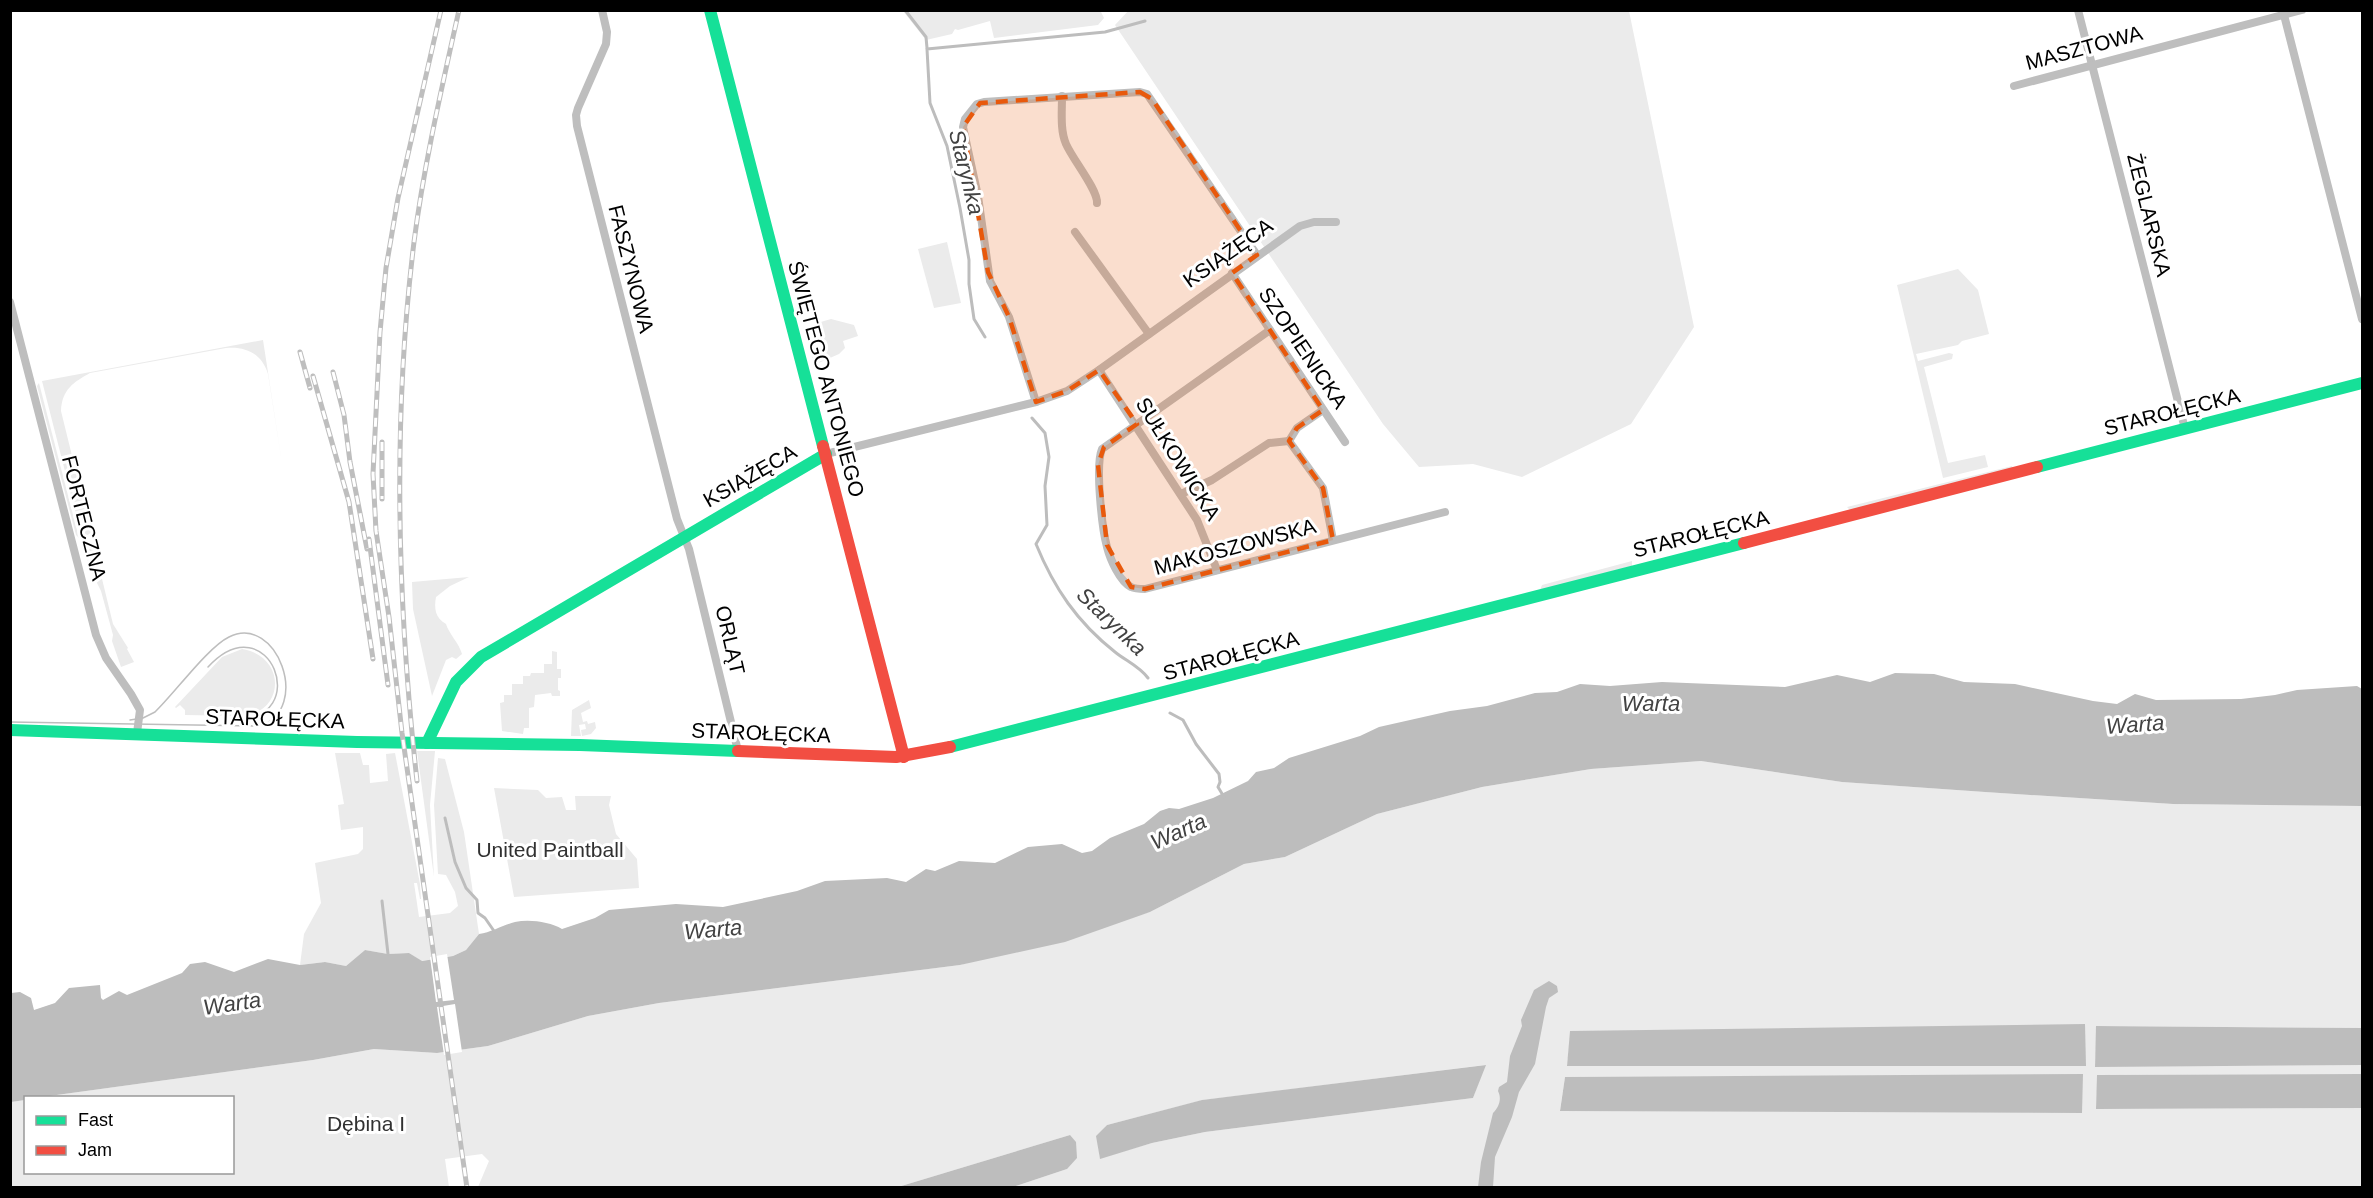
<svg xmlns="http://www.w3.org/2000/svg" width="2373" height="1198" viewBox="0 0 2373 1198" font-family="Arial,sans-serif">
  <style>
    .green { fill: #ebebeb; fill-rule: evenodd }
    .water { fill: #bdbdbd }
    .pier { fill: #fff }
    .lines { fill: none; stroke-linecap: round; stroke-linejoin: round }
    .stream { stroke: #bdbdbd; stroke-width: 3 }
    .street { stroke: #bebebe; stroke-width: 8 }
    .fast { stroke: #16e098; stroke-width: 12 }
    .jam { stroke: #f24e42; stroke-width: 12 }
    .tram { stroke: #bebebe; stroke-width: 1.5 }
    .rail-casing { stroke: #bebebe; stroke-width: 5 }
    .rail { stroke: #fff; stroke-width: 3; stroke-dasharray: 9; stroke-linecap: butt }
    .marked { fill: #e8590c; fill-opacity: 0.2; stroke: #e8590c; stroke-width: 4.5; stroke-dasharray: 12 8; stroke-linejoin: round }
    .labels { text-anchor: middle; stroke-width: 6; stroke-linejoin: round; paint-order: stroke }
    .street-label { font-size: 21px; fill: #000; stroke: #fff }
    .park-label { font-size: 21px; fill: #313131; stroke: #fff }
    .water-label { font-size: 22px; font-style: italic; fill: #424242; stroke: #fff }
  </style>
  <rect width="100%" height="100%" fill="#fff"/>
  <g class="green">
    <path d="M1100 10 1104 18 1098 25 994 38 990 21 958 30 955 29 952 34 926 40 903 11Z"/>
    <path d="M1129 10 1629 11 1694 327 1631 424 1522 477 1473 464 1419 467 1383 424 1115 25Z"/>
    <path d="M947 242 961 303 934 308 918 249Z"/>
    <path d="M1958 269 1978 290 1989 334 1962 341 1958 345 1916 354 1918 361 1949 353 1953 354 1952 359 1924 367 1948 463 1985 455 1988 467 1943 478 1897 285Z"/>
    <path d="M831 319 854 325 858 336 843 341 845 348 839 354 814 365 805 329 807 326Z"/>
    <path d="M263 340 284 476 268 374C262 354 246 346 226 348L90 373C74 382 62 389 61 411L91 533 82 538 42 381Z"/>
    <path d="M39 383 79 538 76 535 37 386Z"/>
    <path d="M2012 466 2013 468 1850 510 1847 507Z"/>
    <path d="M91 544 94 546 113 624 128 648 127 649 134 662 121 667 112 641 113 635 101 591 90 569 84 547Z"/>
    <path d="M1632 561V566L1540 590 1542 585Z"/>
    <path d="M469 577 450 586 436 597C434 608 435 618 446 624 449 634 459 643 462 654L456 659 452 657 446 660 432 696 413 609 412 582Z"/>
    <path d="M242 649C286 656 286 712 242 716L185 715V710L180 705 176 708 175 707 222 657Z"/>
    <path d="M552 651 557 652V669H561V678H558V690L560 691V696H552L551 693 535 695 534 707 529 708V728H524L523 734 502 731 500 703 504 702V695H512V684H523V676H530L531 673H544V664H552Z"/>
    <path d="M589 700 591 708 581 713 583 722 587 721 588 724 595 722 596 728 591 734 582 736 581 730 586 729 585 724 579 725 581 736H571L572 710Z"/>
    <path d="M417 751H435L430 805 434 877Z"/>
    <path d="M335 753H360L363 765H369L370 783 388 781 386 754 395 753 420 884 421 899H420L417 883H414L419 917 450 913 458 906 455 892 446 875 438 874 434 805 438 758 445 759 464 832 479 934 466 950 453 956 421 961 409 953 388 954 365 950 346 966 325 962 300 965 304 934 321 903 315 863 358 854 363 849V827L341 830 338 805 344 804Z"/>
    <path d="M1701 761 1842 782 1985 792 2173 804 2362 806V1028L2097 1026 2095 1066 2362 1065V1074L2098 1075 2096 1109 2362 1108V1187H1013L1067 1169 1070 1135 898 1187H478L489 1161 482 1154 445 1159 449 1187 11 1188 10 1102 25 1100 26 1172H232V1098L42 1097 313 1060 374 1049 437 1053 488 1046 588 1016 659 1003 960 965 1150 912 1244 864 1285 857 1377 814 1482 787 1591 769ZM1571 1031 2086 1066H1567ZM1485 1065 1473 1098 1205 1132 1152 1143 1100 1158 1097 1137 1107 1125 1203 1100ZM2083 1075 1560 1110 1565 1077Z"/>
    <path d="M494 788 538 790 546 798 562 797 566 810H576L575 796H611L609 805 616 834 637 859 639 888 514 897Z"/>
  </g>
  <g class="water">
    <path d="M1895 673 1934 674 1964 682 2015 684 2093 701 2117 704 2135 694 2156 700 2241 699 2275 695 2297 690 2357 686 2362 689V806L2173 804 1985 792 1842 782 1701 761 1591 769 1482 787 1377 814 1285 857 1244 864 1150 912 1065 942 960 965 659 1003 588 1016 488 1046 437 1053 374 1049 313 1060 42 1097 26 1098 25 1100 11 1102V993L20 992 31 998 34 1010 55 1003 69 988 100 985 101 998 103 1000 119 991 127 995 182 973 190 964 205 962 234 972 268 959 300 965 325 962 346 966 365 950 388 954 409 953 422 961 453 956 466 950 479 934C492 932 503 925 515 922 530 919 550 922 562 929L595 918 609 910 676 904 723 907 797 891 825 881 887 878 906 882 926 869 935 871 959 861 995 863 1028 847 1062 844 1082 853 1092 851 1110 838 1144 824 1160 811 1169 808 1179 809 1213 798 1248 781 1256 772 1274 768 1289 758 1360 736 1379 727 1450 711 1487 706 1535 693 1557 692 1580 684 1610 686 1662 682 1785 687 1837 675 1870 682Z"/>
    <path d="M1549 981 1557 986 1558 992 1549 998 1546 1007 1535 1064 1519 1092 1512 1117 1495 1157 1493 1187H1478L1481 1162 1493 1113C1499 1107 1502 1099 1498 1091L1499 1087 1507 1082 1510 1056 1522 1026 1521 1020 1534 990Z"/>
    <path d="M2085 1024 2086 1066H1567L1570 1031Z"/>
    <path d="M2096 1026 2362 1028V1065L2095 1067Z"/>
    <path d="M1486 1065 1473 1098 1205 1132 1152 1143 1100 1159 1096 1136 1107 1125 1202 1100Z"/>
    <path d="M2083 1074 2082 1113 1560 1111 1565 1077Z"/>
    <path d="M2362 1074V1108L2096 1109 2097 1075Z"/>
    <path d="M1070 1135 1076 1142 1077 1158 1067 1169 1013 1187H898Z"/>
  </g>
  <g class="pier">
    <path d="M447 954 454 1000 436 1002 430 957Z"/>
    <path d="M455 1004 462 1052 444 1055 437 1007Z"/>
  </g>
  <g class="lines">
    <g class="stream">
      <path d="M905 10 926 37 927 48"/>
      <path d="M985 337 974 319 969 284V260L960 208 947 146 930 103 927 49 1105 32 1145 21"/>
      <path d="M1032 418 1045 433 1049 457 1045 486 1047 525 1036 544C1054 588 1077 622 1115 652 1126 661 1139 666 1148 678"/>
      <path d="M1170 713 1183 720 1196 744 1219 774 1220 782 1218 787 1224 797"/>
      <path d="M445 818 455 862 466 888 477 900 478 913 485 918 494 931"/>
      <path d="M382 901 388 954"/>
    </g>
    <g class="street">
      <path d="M602 10 607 32 606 44 578 108 576 115 577 126 677 519 689 549 738 751"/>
      <path d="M2078 10 2185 429"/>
      <path d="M2284 15 2362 319"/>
      <path d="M2014 86 2302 10"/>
      <path d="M1062 96C1062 112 1060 130 1066 144 1073 160 1098 190 1097 203"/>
      <path d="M1075 232 1149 334"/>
      <path d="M1232 273 1345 442"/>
      <path d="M10 302 96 635 106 658 131 694 140 710 137 733"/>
      <path d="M1270 330 1102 449C1095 465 1102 529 1107 547 1110 559 1120 582 1131 587 1135 589 1141 589 1145 589L1445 512"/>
      <path d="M1099 370 1197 520 1217 570"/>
      <path d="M1036 402 1009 317 990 281 978 196 963 127 965 119 977 104 984 102 1140 92 1147 94 1257 255"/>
      <path d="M1289 441 1323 488 1333 540"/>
      <path d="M1289 441 1297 428 1323 410"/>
      <path d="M826 454 1036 402 1067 391 1099 370 1300 226 1314 222H1336"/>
      <path d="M1181 494 1212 480 1269 443 1289 441"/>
    </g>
    <g class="fast">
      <path d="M710 10 823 446"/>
      <path d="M2037 467 2362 383"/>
      <path d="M10 730 357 742 580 745 738 751"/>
      <path d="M427 743 456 682 481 657 826 454"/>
      <path d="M950 747 1744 543"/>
    </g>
    <g class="jam">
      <path d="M823 446 904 757"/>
      <path d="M1744 543 2037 467"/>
      <path d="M738 751 896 757 950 747"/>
    </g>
    <g class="tram">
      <path d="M208 667C269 601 315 722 234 719"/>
      <path d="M10 722 260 726C312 709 277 613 229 637 208 647 174 694 155 712L143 718 130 720"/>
    </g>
    <g class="rail-casing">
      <g id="rail">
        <path d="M441 10 398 198 386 268 380 332 373 474 376 531 389 617 402 733 467 1188"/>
        <path d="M300 352 310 388"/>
        <path d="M333 372 344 415 350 462 367 549"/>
        <path d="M313 376 349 502 373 659"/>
        <path d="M382 442V499"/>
        <path d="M369 539 388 685"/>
        <path d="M417 781C397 601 392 421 414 242 424 164 442 87 459 10"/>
      </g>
    </g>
    <use href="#rail" class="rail"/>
  </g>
  <path class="marked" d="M1140 92 1152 99 1257 255 1232 273 1323 410 1297 428 1289 441 1323 488 1333 540 1145 589 1131 587 1107 545 1098 465 1104 447 1137 424 1099 370 1067 391 1036 402 1009 317 988 272 963 127 980 103Z"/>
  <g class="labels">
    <g class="street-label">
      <text transform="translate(2084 48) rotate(-15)" y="7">MASZTOWA</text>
      <text transform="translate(2149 215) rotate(76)" y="7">ŻEGLARSKA</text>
      <text transform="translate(1228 253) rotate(-35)" y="7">KSIĄŻĘCA</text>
      <text transform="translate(631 269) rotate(76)" y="7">FASZYNOWA</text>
      <text transform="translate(1303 348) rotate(56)" y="7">SZOPIENICKA</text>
      <text transform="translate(826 379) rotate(75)" y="7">ŚWIĘTEGO ANTONIEGO</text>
      <text transform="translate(2172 412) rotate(-14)" y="7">STAROŁĘCKA</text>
      <text transform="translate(1178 459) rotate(58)" y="7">SUŁKOWICKA</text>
      <text transform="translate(750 476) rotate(-30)" y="7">KSIĄŻĘCA</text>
      <text transform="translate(84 518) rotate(76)" y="7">FORTECZNA</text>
      <text transform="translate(1701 534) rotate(-14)" y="7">STAROŁĘCKA</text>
      <text transform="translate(1235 547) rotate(-15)" y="7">MAKOSZOWSKA</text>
      <text transform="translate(730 640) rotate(77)" y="7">ORLĄT</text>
      <text transform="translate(1231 656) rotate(-15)" y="7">STAROŁĘCKA</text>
      <text transform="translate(275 719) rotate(2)" y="7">STAROŁĘCKA</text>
      <text transform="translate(761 733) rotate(2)" y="7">STAROŁĘCKA</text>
    </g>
    <g class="park-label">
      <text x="550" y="857">United Paintball</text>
      <text x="366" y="1131">Dębina I</text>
    </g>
    <g class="water-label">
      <text transform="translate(967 172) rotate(76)" y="8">Starynka</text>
      <text transform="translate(1112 621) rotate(44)" y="8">Starynka</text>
      <text x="1651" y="711">Warta</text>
      <text transform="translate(2135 724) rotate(-4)" y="8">Warta</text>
      <text transform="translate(1178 831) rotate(-24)" y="8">Warta</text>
      <text transform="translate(713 929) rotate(-5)" y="8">Warta</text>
      <text transform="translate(232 1003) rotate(-8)" y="8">Warta</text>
    </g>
  </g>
  <rect width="2373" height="1198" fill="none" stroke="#000000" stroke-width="24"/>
  <rect x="24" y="1096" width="210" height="78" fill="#ffffff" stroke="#999999" stroke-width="1.5"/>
  <rect x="36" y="1116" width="30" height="9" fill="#16e098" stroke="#999999" stroke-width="1.5"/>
  <text x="78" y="1126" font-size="18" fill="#000000">Fast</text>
  <rect x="36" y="1146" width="30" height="9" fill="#f24e42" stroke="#999999" stroke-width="1.5"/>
  <text x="78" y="1156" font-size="18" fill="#000000">Jam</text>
</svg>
